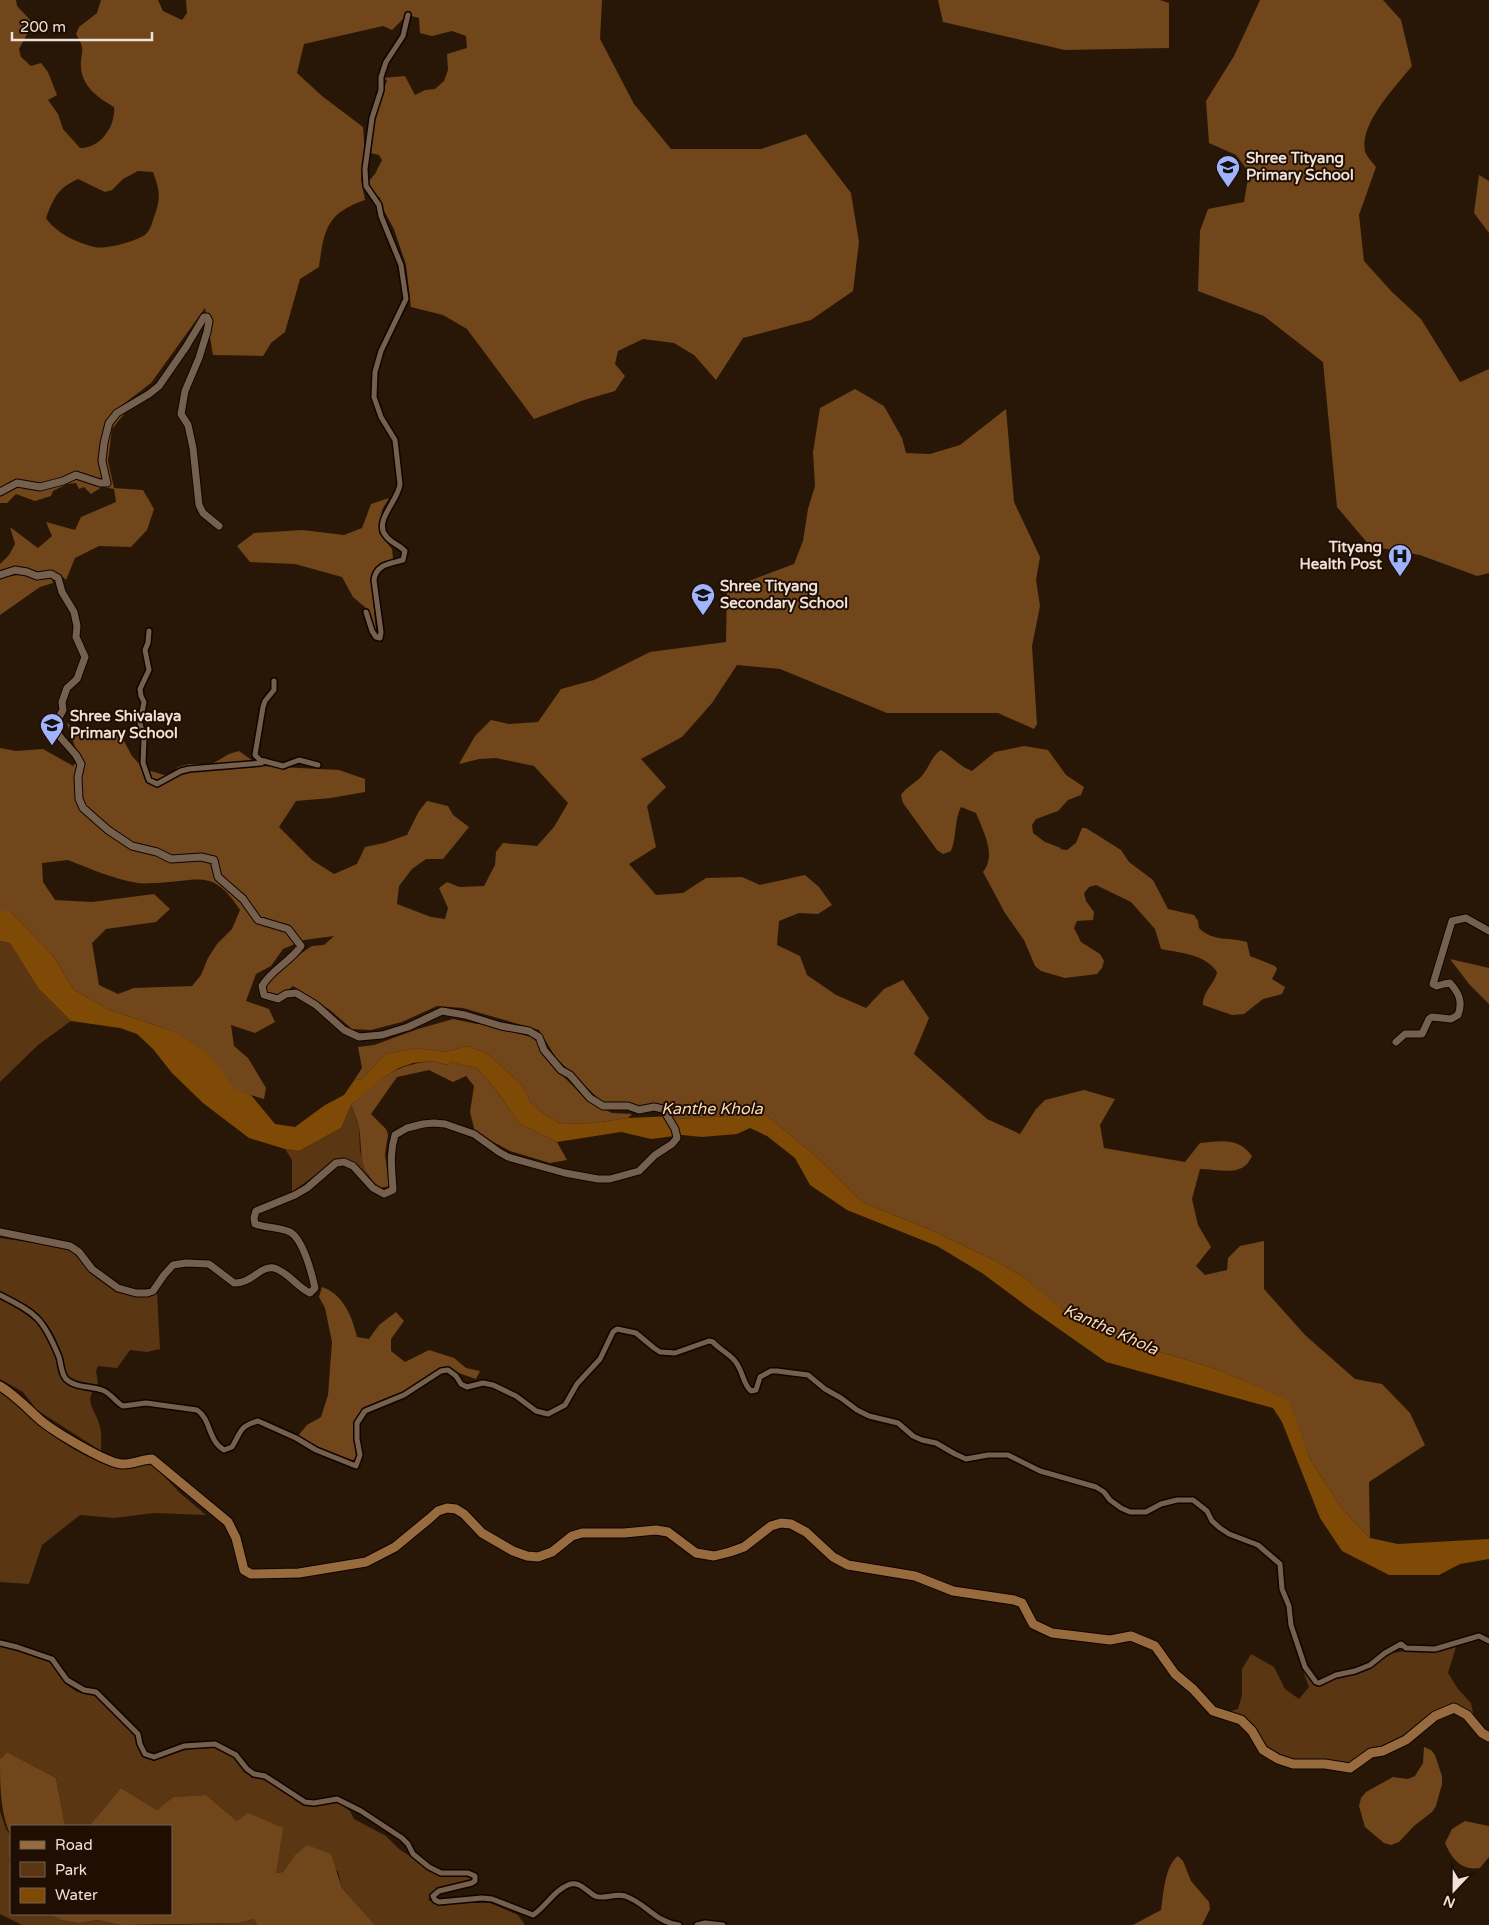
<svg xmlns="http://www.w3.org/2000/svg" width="1489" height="1925" viewBox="0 0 1489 1925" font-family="'Varela Round',sans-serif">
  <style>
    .green { fill: #5a3613 }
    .forest { fill: #71461b; fill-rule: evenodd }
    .water { fill: #7f4906 }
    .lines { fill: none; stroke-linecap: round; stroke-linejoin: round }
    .minor-casing { stroke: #100300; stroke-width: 8 }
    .tertiary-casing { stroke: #100300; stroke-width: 9 }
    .primary-casing { stroke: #100300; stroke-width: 11 }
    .minor { stroke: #75604e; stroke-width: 5 }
    .tertiary { stroke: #75604e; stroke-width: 7 }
    .primary { stroke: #986b3e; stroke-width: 9 }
    .labels { text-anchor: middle; stroke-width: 4; stroke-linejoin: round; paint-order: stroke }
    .poi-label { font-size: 15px; font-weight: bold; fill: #eee1d7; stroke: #1f0e01; text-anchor: start }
    .water-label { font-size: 16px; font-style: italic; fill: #f9d8bb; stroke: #1f0e01 }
  </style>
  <rect width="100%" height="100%" fill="#281707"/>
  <g class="green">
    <path d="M0 941 10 943 38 988 71 1021 38 1045 0 1082Z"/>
    <path d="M351 1105 359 1127 360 1151 369 1179C360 1168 352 1160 337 1159L292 1192V1160L285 1149 299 1151 341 1128Z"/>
    <path d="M0 1238 54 1246 72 1251 92 1274 110 1287 136 1296 157 1292 160 1349 147 1352 130 1350 117 1368 98 1366 96 1371 98 1383C82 1404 95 1406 100 1427 102 1434 101 1443 101 1451L37 1410 23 1392 0 1379Z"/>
    <path d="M0 1392C10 1397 18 1407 26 1414 52 1436 88 1463 122 1468 130 1469 141 1465 148 1463L158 1470 180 1493 206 1515 154 1513 114 1518 80 1515 42 1545 29 1584 0 1582Z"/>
    <path d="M0 1645 41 1656 52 1662 67 1685 77 1692 97 1696 113 1714 134 1733 137 1744 142 1754 151 1760C177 1754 211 1735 234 1757 241 1764 245 1771 252 1778H264L298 1802 307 1805 334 1802 342 1805 350 1811 354 1819 386 1836 399 1849 438 1874 465 1875 472 1877 470 1881 435 1891 428 1900 440 1905 452 1903H490L518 1915 525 1925H375L342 1888 338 1871 294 1856 283 1872 275 1873 237 1821 206 1795 173 1797 157 1810 121 1788 89 1826H65L56 1778 7 1752 0 1759Z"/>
    <path d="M1456 1647 1448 1673 1458 1689 1471 1703 1474 1718 1460 1708 1431 1715 1417 1724 1396 1741 1366 1751 1353 1763 1339 1765 1285 1759 1271 1752 1228 1712 1238 1709 1242 1695V1669L1251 1654 1274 1667 1285 1689 1299 1699 1309 1687 1303 1671 1313 1683 1319 1684 1364 1671 1391 1653 1406 1651 1439 1652Z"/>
    <path d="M0 1811 6 1829 11 1836V1857L9 1859 11 1875V1914H50L61 1920 78 1923 98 1920 121 1925H22L0 1914Z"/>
    <path d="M254 1919 257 1925H163L240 1923Z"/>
  </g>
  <g class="forest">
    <path d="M0 0H16L17 6 33 23 19 49 21 57 31 66 41 63 48 72 57 95 48 100 58 114 63 129 80 148C100 149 116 126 114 107 99 98 83 88 81 68 80 51 87 52 76 34L79 27 97 13 101 0H158L163 11 182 20 187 13 186 0H602L600 39 634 104 671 149H761L806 134 851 193 859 242 853 291 811 320 743 338 716 380 694 355 674 343 643 339 618 351 615 364 625 376 615 391 584 400 534 419 467 329 443 315 411 307 406 265 394 229 383 209 380 198 370 190 368 182 375 174 382 160 379 155 371 153 373 121 387 80 383 78 405 76 415 95 425 90 435 89 444 81 448 70 447 54 467 48 466 36 452 31 432 36 420 33 419 18 407 15 392 30 383 26 304 44 297 73 322 96 363 127 365 157 361 179 365 200C327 213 324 229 319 267L300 279 285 332 271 343 263 356 213 355 205 308 151 383 121 406 124 414 112 429 108 461 114 488 143 490 154 509 147 530 131 547 99 546 75 558 66 580C57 570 48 572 36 571 32 570 28 568 24 567 15 565 8 568 0 570V564L9 555 15 544 10 527 38 548 52 536 46 522 75 530 81 517 116 502 114 489 102 487 91 494 84 487 79 489 76 483 67 484 53 491 51 496 35 501 16 494 7 503H0ZM138 171 153 172C160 191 161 198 154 217 152 223 151 229 146 234 138 241 104 250 95 247 77 243 56 233 46 218 54 197 58 188 78 179L105 192 112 190 123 179Z"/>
    <path d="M938 0H1160L1169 3V48L1065 50 943 22Z"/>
    <path d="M1260 0H1383L1401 20 1412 66C1396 86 1359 124 1365 151 1366 156 1373 163 1376 167L1359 215 1364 261 1391 291 1421 319 1460 382 1489 369V573L1477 576 1420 555 1370 546 1337 507 1323 362 1264 316 1198 291 1200 231 1208 209 1244 202 1249 172 1236 155 1209 143 1206 101 1234 56Z"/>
    <path d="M1479 175 1489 181V233L1474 213Z"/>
    <path d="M855 389 884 406 902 438 906 453 930 454 960 445 1006 409 1014 502 1040 557 1036 580 1040 606 1032 646 1037 724 1034 729 998 713H887L780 669 737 665 712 703 682 737 641 759 666 787 647 806 656 847 629 864 656 895 683 893 706 878 742 877 760 885 805 875 819 887 832 905 818 914 799 913 779 921 777 945 800 956 807 975 836 995 866 1008 884 989 903 980 929 1018 914 1054 987 1119 1020 1134 1036 1109 1045 1100 1084 1090 1115 1099 1100 1125 1104 1148 1185 1162 1200 1143C1222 1141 1238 1137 1252 1156 1243 1178 1220 1169 1200 1169L1192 1199 1198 1225 1211 1247 1196 1266 1205 1275 1227 1270 1228 1258 1240 1246 1264 1241V1289L1305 1335 1355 1379 1382 1384 1410 1413 1425 1445 1369 1482 1370 1538 1342 1509 1310 1459 1288 1400 1216 1369 1124 1341 1073 1320 1025 1278 996 1261 933 1231 862 1202 818 1158 765 1114 677 1119 673 1116 664 1106 639 1108 602 1102 556 1058 539 1030 463 1008 437 1006 402 1022 371 1030 352 1029 330 1010 293 986 287 991 277 996 265 991 267 982 291 960 312 946 324 945 334 936 304 940 283 949 271 966 256 974 246 1001 269 1009 275 1022 255 1033 231 1025 234 1046 248 1058 266 1088 264 1099 234 1090 222 1074 170 1030 107 1009 73 989 54 957 10 911H0V748L16 751 43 749 73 766 80 758 74 744 67 723C83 734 93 733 111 729L124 741 132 756 144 769 164 775 174 773 178 767 189 764 210 765 229 754 239 751 260 766 339 770 365 779V792L331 798 296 801 279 827 312 860 334 874 357 864 365 847 384 843 407 835 419 811 427 801 448 806 453 815 469 827 443 859H426L412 869 399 886 397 904 431 917 445 919 448 908 439 888 447 882 459 887 484 886 495 865 496 852 503 843 537 846 554 827 568 803 534 766 496 758 479 759 459 764 475 736 491 720 509 724 538 722 561 689 594 680 650 652 726 642 727 589 794 564 803 541 808 509 815 486 813 452 820 408ZM68 860C91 869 113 879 138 883 144 884 151 883 157 883 199 881 213 868 240 910L232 929 217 944 208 958 201 975 192 986 134 988 118 994 99 985 92 943 106 929 156 922 170 909 154 894 92 902 55 900 43 882 42 863Z"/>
    <path d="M389 498 382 510 379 533 392 549 393 559 380 563 372 572V590L376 630 372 627 366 608 353 597 342 577 295 564 250 562 237 546 254 533 302 530 344 535 362 528 371 504Z"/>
    <path d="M18 575 52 578 53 583 40 587 0 615V578Z"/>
    <path d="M1024 746 1048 750 1066 775 1084 787 1081 795 1068 800 1058 811 1036 819 1032 825 1033 833 1045 842 1061 848 1060 849 1067 850 1076 843 1082 828H1086L1121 850 1129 862 1153 880 1168 909 1194 915 1198 921 1199 928C1213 942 1230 937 1247 942L1250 956 1275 966 1277 969 1272 979 1285 987 1282 994 1263 999 1244 1014 1232 1015 1203 1005C1202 992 1215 984 1217 972 1205 954 1181 953 1161 949L1155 929 1131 902 1096 885 1089 887 1084 893 1086 901 1094 912 1093 920 1077 921 1074 928 1081 942 1100 954 1104 961 1102 968 1097 974 1065 978 1041 971 1035 966 1024 940 1005 913 983 872C997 855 983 831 976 813L961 807C954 820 957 837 951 851L943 854 937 850 903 803 901 795C907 786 918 782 924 773 930 765 932 756 941 750 952 757 961 767 972 771L995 752Z"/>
    <path d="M1450 959 1489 968V1004L1469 984Z"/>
    <path d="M453 1019 477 1024H483L531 1037 537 1042 549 1062 589 1102 612 1113 632 1114 628 1118 594 1123 561 1124 544 1114 531 1103 522 1085 487 1053 467 1046 445 1052 416 1048 385 1054 361 1080 355 1079 362 1068 358 1047 374 1045 418 1029Z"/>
    <path d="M432 1061 447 1065 450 1062 477 1068 496 1090 520 1124 557 1142 567 1160 550 1163 510 1151 475 1132 470 1112 474 1086 466 1076 453 1082 429 1070 397 1077 371 1114 386 1129 388 1135 385 1154 389 1186 380 1188C357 1168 363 1154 359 1127 357 1120 354 1112 351 1105 380 1080 392 1065 432 1061Z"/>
    <path d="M322 1287C343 1294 352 1316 357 1337L369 1339 379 1325 396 1312 404 1321 391 1339V1351L405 1362 429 1350 454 1358 466 1368 480 1371 476 1379 444 1368C432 1377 417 1386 404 1393 391 1399 362 1406 357 1419 351 1431 360 1445 358 1458L352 1460 324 1450 297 1437 307 1425 321 1417 328 1395 332 1342 325 1308 319 1297Z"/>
    <path d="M1424 1747 1431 1750 1435 1755 1442 1776V1784L1436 1806 1432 1812 1414 1826 1399 1842 1391 1845 1384 1843 1365 1827 1359 1806 1361 1798 1366 1792 1393 1777 1408 1779 1415 1776 1423 1763Z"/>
    <path d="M7 1752 56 1778 65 1826H11V1836C0 1813 0 1785 0 1759Z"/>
    <path d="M121 1788 157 1810 173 1797 206 1795 237 1821 248 1813 283 1828 276 1873 283 1872 294 1856 307 1845 331 1854 342 1888 375 1925H257L254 1919 240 1923 121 1925 98 1920 78 1923 61 1920 50 1914H171V1826H89Z"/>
    <path d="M1465 1821 1489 1826V1857L1480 1868C1461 1871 1452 1859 1445 1843L1452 1829Z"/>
    <path d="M1178 1856 1183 1861 1191 1881 1209 1902 1210 1909 1202 1925H1133L1161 1910C1164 1893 1164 1867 1178 1856Z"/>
  </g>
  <path class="water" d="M0 911H10L54 957 73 989 107 1009 170 1030 209 1054 234 1089 251 1095 275 1124 295 1127 325 1105 344 1095 355 1079 361 1080 385 1054 416 1048 445 1052 467 1046 487 1053 522 1085 531 1103 544 1114 561 1124 594 1123 628 1118 673 1116 677 1119 765 1114 818 1158 862 1202 933 1231 996 1261 1025 1278 1074 1320 1124 1341 1216 1369 1289 1400 1310 1459 1342 1509 1370 1538 1398 1544 1489 1539V1559L1460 1564 1439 1575H1389L1342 1551 1320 1518 1282 1422 1273 1408 1106 1362 1029 1308 982 1273 937 1246 847 1210 810 1185 795 1158 767 1136 750 1128 737 1134 702 1137 682 1135 651 1139 621 1132 557 1142 520 1124 496 1090 477 1068 450 1062 448 1065 432 1061 413 1063 399 1068 383 1078 351 1105 341 1128 299 1151 285 1149 249 1138 203 1103 172 1073 153 1049 137 1034 120 1028 71 1021 38 988 10 943 0 941Z"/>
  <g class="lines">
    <g class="minor-casing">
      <g id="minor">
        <path d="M366 612 372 631 376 637 380 638 381 632 374 580C376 564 390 564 403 560L405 551C399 545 391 543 386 536 373 521 399 500 400 484L395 440 381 417 374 397 375 372 381 351 406 299 401 265 381 216 379 205 366 186 365 169 372 118 381 90V77L386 62 403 36 408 15"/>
        <path d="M149 631 148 643 145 650 149 670 140 689 141 696 144 702 140 723 144 739 143 763 149 780 157 784 181 771 189 769 261 763 265 761"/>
        <path d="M274 681V690L265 701 263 707 255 755 260 760 283 766 299 760 318 765"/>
        <path d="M0 1295C37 1314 43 1318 59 1357 61 1363 61 1374 66 1379 75 1388 92 1386 102 1390 111 1393 115 1402 123 1406L146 1403 197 1410C211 1419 208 1441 224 1450L232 1447C242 1431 238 1427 258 1421L296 1438 316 1450 356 1466 360 1455 357 1439V1423L365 1411 404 1395 441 1371 448 1370 456 1376 461 1384 467 1387 483 1383 493 1385 516 1396 536 1411 548 1414 565 1405 577 1384 600 1359 613 1332 617 1329 636 1333 654 1348 660 1352 675 1353 709 1341 713 1342C719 1349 728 1353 734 1360 743 1369 742 1383 751 1391L756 1390 760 1377 771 1371H777L808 1375 825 1389 841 1398 857 1410 869 1416 898 1423 913 1436 922 1440 936 1443 955 1454 966 1459 988 1455H1008L1040 1471 1096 1487 1104 1492 1110 1500 1121 1508 1130 1512H1146L1161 1504 1177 1500H1193L1207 1511 1212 1521 1220 1528 1229 1534 1258 1545 1280 1564 1282 1589 1289 1606 1291 1625 1305 1667 1316 1682 1319 1683 1336 1675 1355 1671 1370 1665 1385 1653 1401 1644 1406 1648 1435 1649 1479 1636 1489 1641"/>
        <path d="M0 1643 17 1647 52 1659 67 1680 84 1690 96 1692 138 1734 140 1744 145 1754 154 1757 184 1746 215 1744 236 1755 247 1769 254 1774 265 1776 305 1802 314 1803 337 1799 361 1811 402 1838 408 1844 413 1854 429 1867 441 1873H468L475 1876V1881L472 1883 439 1891 433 1896 435 1900 439 1902 482 1898 492 1899 533 1915C546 1907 553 1891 568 1885 579 1880 586 1891 595 1896 603 1900 615 1893 625 1896 646 1903 655 1922 679 1925"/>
        <path d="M697 1925 705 1923 723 1925"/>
      </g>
    </g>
    <g class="tertiary-casing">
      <g id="tertiary">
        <path d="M0 492 17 483 40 487 63 481 76 475 100 483H107L102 461 104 443 109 423 117 413 149 394 159 386 186 347 204 317H207L209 321 207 332 199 358 185 391 181 414 188 425 193 448 199 505 203 513 219 526"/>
        <path d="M0 575 15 570 27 572 37 576 51 574 58 578 62 592 74 612 77 626 76 637 85 657 77 679 67 688 62 702 63 710 57 721 56 730 61 738 76 755 81 764 78 777 79 799 83 808 108 830 132 846 157 852 171 859 201 857 214 860 218 877 243 899 258 920 288 929 301 946C290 962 272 969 262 986L264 995 278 999 286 994 296 993 316 1005 344 1030 359 1037 382 1035 408 1027 442 1011 465 1015 501 1026 529 1031 539 1037 544 1050 561 1070 570 1075 590 1098 603 1106H628L639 1110 654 1107 663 1109 675 1129 677 1138 672 1144 655 1155 639 1171 610 1179H598L565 1173 508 1157 499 1152 474 1134 445 1124 434 1123 423 1124 407 1128 395 1135C389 1154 392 1170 393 1190L384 1194 373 1188 353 1166 344 1162 336 1163 307 1188 295 1195 256 1211 254 1218 255 1224C266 1228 279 1227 290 1232 303 1239 312 1274 315 1288L310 1293C297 1287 288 1272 274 1268 261 1265 251 1284 234 1283L209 1264 186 1263 173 1265 164 1275 153 1291 147 1293H136L118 1288 92 1269 79 1252 70 1246 0 1232"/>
        <path d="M1396 1042 1405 1034H1422L1429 1019 1432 1017 1451 1019 1458 1015C1463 1002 1459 993 1450 983L1444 984 1437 986 1433 984 1452 921 1466 918 1489 931"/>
      </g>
    </g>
    <g class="primary-casing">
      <path id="primary" d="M0 1386C15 1395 26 1407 38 1418 51 1430 106 1463 122 1464 131 1465 143 1459 152 1459L228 1522 236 1538 244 1570 251 1574 299 1573 366 1562 395 1547 429 1519 438 1511 447 1508 456 1509 464 1514 482 1533 513 1551 527 1556 538 1557 552 1552 572 1536 582 1533H624L656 1530 668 1532 696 1553 714 1556 730 1552 744 1547 771 1526 781 1523 791 1524 806 1532 833 1557 848 1565 915 1576 953 1591 1014 1600 1022 1603 1033 1624 1052 1633 1110 1640 1131 1636 1155 1646 1175 1674 1193 1689 1213 1711 1241 1720 1252 1731 1263 1750 1278 1759 1293 1764H1325L1350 1768 1371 1753 1383 1751 1406 1740 1435 1716 1454 1708 1467 1715 1482 1733 1489 1737"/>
    </g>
    <use href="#minor" class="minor"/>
    <use href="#tertiary" class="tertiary"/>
    <use href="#primary" class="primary"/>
  </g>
  <defs>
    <g id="school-pin" transform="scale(1.25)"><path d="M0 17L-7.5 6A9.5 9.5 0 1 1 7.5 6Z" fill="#a0b3fd" stroke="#1f0e01"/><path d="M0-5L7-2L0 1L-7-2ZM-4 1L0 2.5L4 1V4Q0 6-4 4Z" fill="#111"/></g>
    <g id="hospital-pin" transform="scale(1.25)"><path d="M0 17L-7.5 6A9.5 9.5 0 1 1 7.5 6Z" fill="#a0b3fd" stroke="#1f0e01"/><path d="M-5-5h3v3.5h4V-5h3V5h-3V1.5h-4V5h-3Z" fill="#111"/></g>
  </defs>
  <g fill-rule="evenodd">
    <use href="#school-pin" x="1228" y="167"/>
    <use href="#hospital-pin" x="1400" y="556"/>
    <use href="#school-pin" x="703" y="595"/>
    <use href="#school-pin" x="52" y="725"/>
  </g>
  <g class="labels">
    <g class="poi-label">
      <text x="1246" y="163">Shree Tityang<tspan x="1246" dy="17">Primary School</tspan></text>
      <text x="1382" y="552" text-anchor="end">Tityang<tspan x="1382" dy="17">Health Post</tspan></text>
      <text x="720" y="591">Shree Tityang<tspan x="720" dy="17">Secondary School</tspan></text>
      <text x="70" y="721">Shree Shivalaya<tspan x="70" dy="17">Primary School</tspan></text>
    </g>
    <g class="water-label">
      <text x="712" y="1114">Kanthe Khola</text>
      <text transform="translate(1111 1329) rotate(24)" y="6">Kanthe Khola</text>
    </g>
  </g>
  <rect x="10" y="1825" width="162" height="90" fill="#1f0e01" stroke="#726257"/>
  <rect x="20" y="1841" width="25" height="8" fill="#986b3e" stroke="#726257"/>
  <text x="55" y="1850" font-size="15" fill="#eee1d7">Road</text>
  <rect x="20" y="1862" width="25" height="15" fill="#5a3613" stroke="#726257"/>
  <text x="55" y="1875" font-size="15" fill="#eee1d7">Park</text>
  <rect x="20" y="1888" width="25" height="15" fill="#7f4906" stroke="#726257"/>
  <text x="55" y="1900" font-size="15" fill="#eee1d7">Water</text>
  <g transform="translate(1454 1890) rotate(202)" stroke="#1f0e01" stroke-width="4" paint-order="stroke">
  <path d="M0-4L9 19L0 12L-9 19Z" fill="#eee1d7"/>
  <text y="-8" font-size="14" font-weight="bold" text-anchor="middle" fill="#eee1d7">N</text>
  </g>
  <path d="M12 32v8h140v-8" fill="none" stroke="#eee1d7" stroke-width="2.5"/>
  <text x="20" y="32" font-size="15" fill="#eee1d7" stroke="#1f0e01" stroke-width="4" paint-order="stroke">200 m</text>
</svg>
